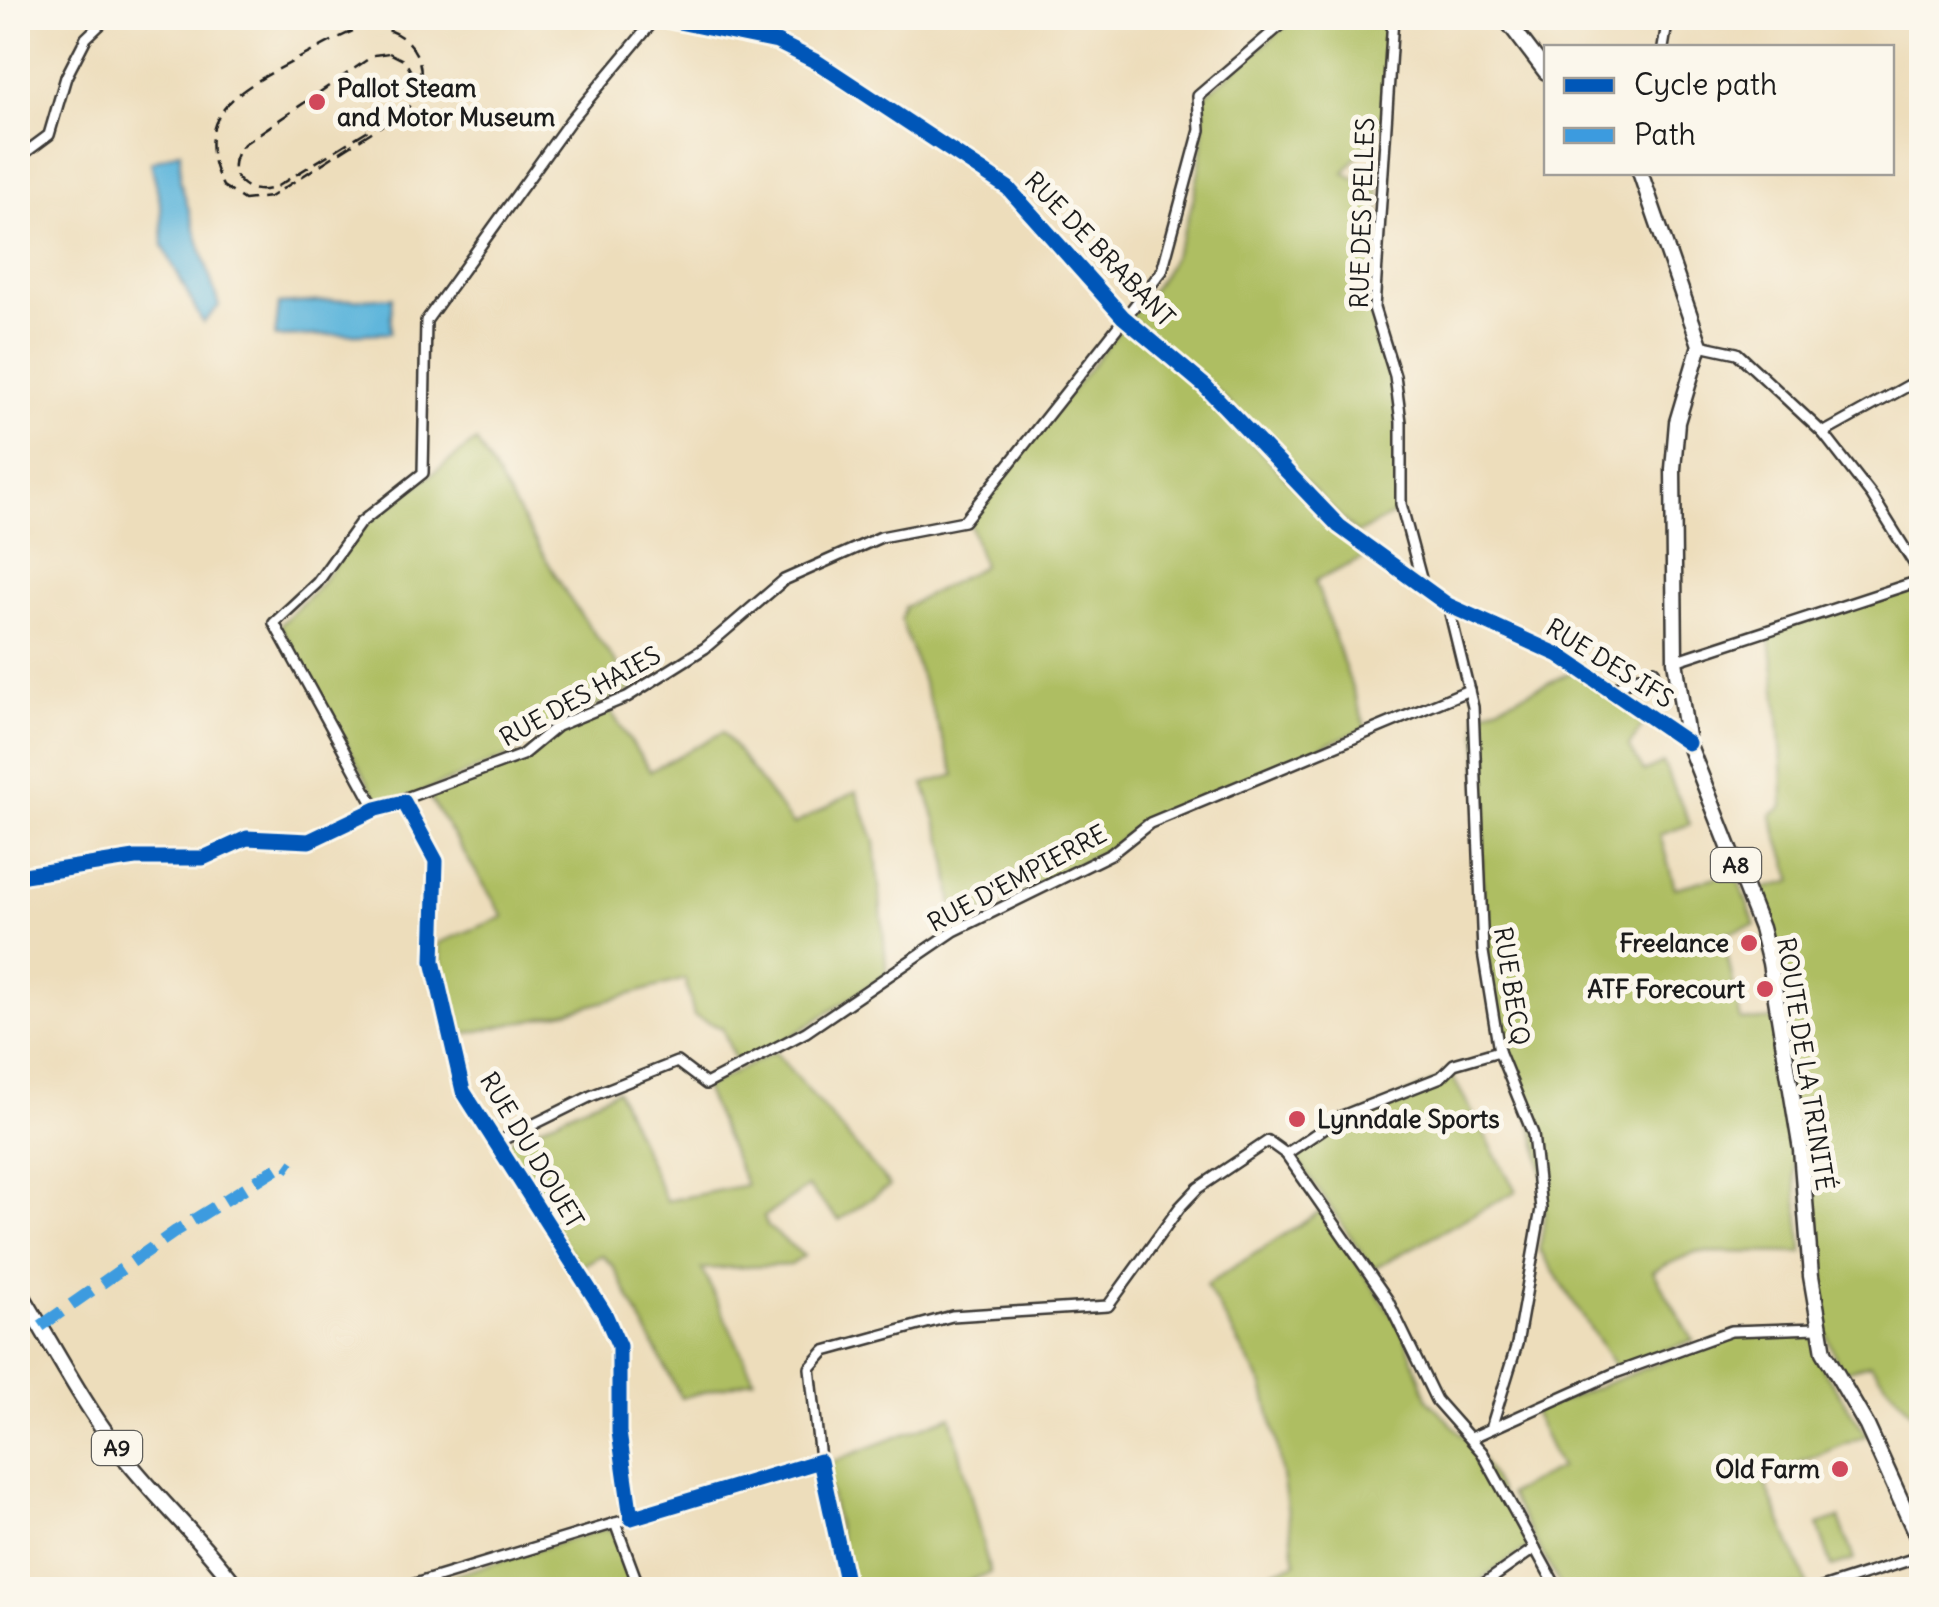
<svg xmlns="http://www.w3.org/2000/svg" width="1939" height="1607" viewBox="0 0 1939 1607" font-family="Delius,sans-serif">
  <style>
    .green { fill: #aebe62; stroke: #656d3f; stroke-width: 2.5 }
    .water { fill: #5eb6db; stroke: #3d697c; stroke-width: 2.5 }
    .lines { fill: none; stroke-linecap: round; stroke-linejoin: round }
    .street-casing { stroke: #3b3934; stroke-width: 14 }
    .primary-casing { stroke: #3b3934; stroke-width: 19 }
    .street { stroke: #fff; stroke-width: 9 }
    .primary { stroke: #fff; stroke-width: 14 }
    .rail { stroke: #1c1c1c; stroke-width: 2.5; stroke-dasharray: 15 8; stroke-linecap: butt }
    .quiet { stroke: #3c9bdf; stroke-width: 12; stroke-dasharray: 25 12; stroke-linecap: butt }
    .cycleway-casing { stroke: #fbf7ec; stroke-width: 21 }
    .cycleway { stroke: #0057b8; stroke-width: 15 }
    .poi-dot { fill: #d1495b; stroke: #fbf7ec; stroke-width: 4 }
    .labels { text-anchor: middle; stroke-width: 10; stroke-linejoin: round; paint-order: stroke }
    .shield { fill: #fbf7ec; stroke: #5f5e5a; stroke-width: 2.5 }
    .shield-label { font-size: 22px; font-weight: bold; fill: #1c1c1c }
    .poi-label { font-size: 25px; font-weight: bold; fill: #1c1c1c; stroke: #fbf7ec; text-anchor: end }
    .street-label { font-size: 25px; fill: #1c1c1c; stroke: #fbf7ec }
  </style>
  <rect width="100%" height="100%" fill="#fbf7ec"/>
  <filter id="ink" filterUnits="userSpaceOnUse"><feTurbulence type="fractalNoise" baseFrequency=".01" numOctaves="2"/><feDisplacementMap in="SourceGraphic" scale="20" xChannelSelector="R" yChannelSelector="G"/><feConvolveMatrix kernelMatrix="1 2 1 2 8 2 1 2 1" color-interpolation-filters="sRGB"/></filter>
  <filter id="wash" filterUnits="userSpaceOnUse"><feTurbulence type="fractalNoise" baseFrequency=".0048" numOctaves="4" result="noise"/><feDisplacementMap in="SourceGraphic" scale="40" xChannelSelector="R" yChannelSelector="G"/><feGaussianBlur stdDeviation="2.25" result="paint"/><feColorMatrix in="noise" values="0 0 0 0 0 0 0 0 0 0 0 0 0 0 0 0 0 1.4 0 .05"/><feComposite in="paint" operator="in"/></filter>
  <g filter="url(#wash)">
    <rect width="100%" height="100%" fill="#edddbb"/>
    <g class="green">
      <path d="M1295 18H1390L1383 129 1380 127 1344 173 1380 191 1372 305 1391 372 1397 415 1396 490 1401 510 1357 534 1210 384 1130 317C1141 302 1155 288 1164 273 1193 225 1207 151 1203 97Z"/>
      <path d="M1124 324 1190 377 1323 517 1372 554 1315 581 1366 728 1141 822 1111 848 955 926 946 850 924 784 955 775 901 620 905 607 983 566 969 521Z"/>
      <path d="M476 441 571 601 634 688 553 725 509 756 407 798 379 802 280 625 316 589 367 523Z"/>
      <path d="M1921 585V1423L1870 1364 1841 1372 1824 1328 1763 917 1754 891 1793 881 1771 815 1783 807C1783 748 1777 690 1769 632Z"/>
      <path d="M1574 671 1646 720 1629 746 1644 772 1663 763 1690 824 1660 835 1675 888 1736 872 1755 925 1723 934 1741 1021 1778 1019 1803 1253 1695 1252 1653 1271 1693 1340 1616 1368 1539 1249C1563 1155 1506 1080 1492 990 1479 900 1481 806 1477 715Z"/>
      <path d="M610 710 650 771 723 732 793 825 856 791 875 842 887 974 778 1045 737 1065 722 1028 694 1016 685 979 567 1012 455 1036 438 943 504 917 429 797 534 752 560 730Z"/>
      <path d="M775 1052 890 1186 839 1220 808 1187 764 1217 767 1226 804 1256 791 1265 702 1269 754 1379 681 1398 613 1266 602 1255 579 1267 501 1145 617 1090 666 1201 746 1185 704 1088Z"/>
      <path d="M1451 1074 1516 1191 1373 1269 1294 1155 1358 1116Z"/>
      <path d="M1321 1211 1402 1329 1428 1400 1475 1448 1531 1546 1467 1589H1273V1571L1296 1563 1276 1439 1263 1386 1206 1285Z"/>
      <path d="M1812 1331 1824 1371 1867 1435 1763 1478 1808 1586 1562 1589 1509 1494 1560 1468 1533 1412 1729 1336Z"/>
      <path d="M951 1416 990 1573 947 1589H851L824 1465Z"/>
      <path d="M1839 1518 1854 1560 1832 1567 1818 1525Z"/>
      <path d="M611 1529 637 1590H407L601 1530Z"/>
    </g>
    <g class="water">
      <path d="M180 151V181L219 306 203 323 163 246 161 207 151 162Z"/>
      <path d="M392 297 390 333 275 337 279 304Z"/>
    </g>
  </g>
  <g filter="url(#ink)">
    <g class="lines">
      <g class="street-casing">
        <g id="street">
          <path d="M659 18 777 42 817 62 1008 188 1123 317 1205 386 1339 526 1448 605 1559 655 1688 743"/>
          <path d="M1393 18 1374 308 1395 376 1401 422V504L1422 582"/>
          <path d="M1663 48 1668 18"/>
          <path d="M18 158 49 135 66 77 86 38 107 18"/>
          <path d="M1700 345 1737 353 1823 433 1872 496 1922 576"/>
          <path d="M1823 433 1922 378"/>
          <path d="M1448 605 1473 707 1483 952 1499 1051 1533 1134 1541 1209 1517 1344 1492 1425"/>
          <path d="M1675 661 1922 580"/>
          <path d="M1610 690 1654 670"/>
          <path d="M404 802 436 861 433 961 463 1091 605 1314 619 1346V1432L631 1518"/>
          <path d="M376 809 274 623 317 583 360 523 423 473 426 321 570 121 656 18"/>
          <path d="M18 876 135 858H203L247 838 309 841 376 809 522 755 557 726 627 697 705 648 784 580 881 537 964 521 1162 271 1200 130 1198 96 1289 18"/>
          <path d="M494 1144 591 1096 677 1062 706 1084 806 1032 954 931 1111 854 1150 823 1469 690"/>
          <path d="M1286 1154 1342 1116 1441 1077 1454 1064 1499 1051"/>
          <path d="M1471 1438 1615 1373 1731 1331 1817 1328"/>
          <path d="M615 1523 640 1590"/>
          <path d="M395 1590 820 1461"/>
          <path d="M848 1590 821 1468 810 1368 825 1351 952 1316 1108 1306 1180 1207 1198 1188 1268 1141 1286 1154 1387 1299 1436 1400 1482 1452 1558 1590"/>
          <path d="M1475 1590 1535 1548"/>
          <path d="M1816 1590 1922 1556"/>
        </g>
      </g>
      <g class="primary-casing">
        <g id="primary">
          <path d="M1505 18 1546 72"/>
          <path d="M1640 172 1700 345 1677 422 1673 469 1675 661 1688 743 1761 928 1770 963 1801 1150 1811 1276 1824 1352 1867 1426 1922 1547"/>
          <path d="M18 1289C51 1342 80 1399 117 1448 155 1498 202 1539 239 1590"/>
        </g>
      </g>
      <use href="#street" class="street"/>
      <use href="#primary" class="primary"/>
      <g class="rail">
        <path d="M366 26C413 27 439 71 406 110L270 197 244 200 223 186C187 114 242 88 296 60 319 48 341 35 366 26Z"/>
        <path d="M389 53 405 61 418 84 404 108 276 187C244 200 219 170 244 144L374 55Z"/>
      </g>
      <path class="quiet" d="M41 1326 176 1231 285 1163 292 1168"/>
      <g class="cycleway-casing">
        <g id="cycleway">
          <path d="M659 18 777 42 817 62 1008 188 1123 317 1205 386 1339 526 1448 605 1559 655 1688 743"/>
          <path d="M18 876 135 858H203L247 838 309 841 376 809 404 802 436 861 433 961 463 1091 605 1314 619 1346V1432L631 1518 820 1461 848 1590"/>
        </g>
      </g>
      <use href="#cycleway" class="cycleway"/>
    </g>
  </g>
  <g class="poi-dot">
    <circle cx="317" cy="102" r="10"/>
    <circle cx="1749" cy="943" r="10"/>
    <circle cx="1765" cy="989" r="10"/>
    <circle cx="1297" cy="1119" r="10"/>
    <circle cx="1840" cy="1469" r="10"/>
  </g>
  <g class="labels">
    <g class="shield">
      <rect x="1711" y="848" width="50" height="34" rx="8"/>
      <rect x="92" y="1431" width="50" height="34" rx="8"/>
    </g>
    <g class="shield-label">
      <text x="1736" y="873">A8</text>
      <text x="117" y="1456">A9</text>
    </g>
    <g class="poi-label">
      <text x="337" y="97" text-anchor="start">Pallot Steam<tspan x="337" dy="29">and Motor Museum</tspan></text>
      <text x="1729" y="952">Freelance</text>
      <text x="1745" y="998">ATF Forecourt</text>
      <text x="1317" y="1128" text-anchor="start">Lynndale Sports</text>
      <text x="1820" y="1478">Old Farm</text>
    </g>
    <g class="street-label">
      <text transform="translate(1362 213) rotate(-88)" y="9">RUE DES PELLES</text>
      <text transform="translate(1100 249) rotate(46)" y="9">RUE DE BRABANT</text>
      <text transform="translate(1610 663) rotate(32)" y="9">RUE DES IFS</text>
      <text transform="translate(580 696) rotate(-29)" y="9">RUE DES HAIES</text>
      <text transform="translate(1017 878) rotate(-28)" y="9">RUE D'EMPIERRE</text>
      <text transform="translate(1512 986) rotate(81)" y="9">RUE BECQ</text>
      <text transform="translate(1806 1064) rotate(81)" y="9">ROUTE DE LA TRINITÉ</text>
      <text transform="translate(532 1150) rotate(59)" y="9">RUE DU DOUET</text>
    </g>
  </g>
  <rect width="1939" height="1607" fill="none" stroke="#fbf7ec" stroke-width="60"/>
  <rect x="1544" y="45" width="350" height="130" fill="#fbf7ec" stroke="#a29f99" stroke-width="2.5"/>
  <rect x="1564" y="78" width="50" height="15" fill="#0057b8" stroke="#a29f99" stroke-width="2.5"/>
  <text x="1634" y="95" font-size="30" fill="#1c1c1c">Cycle path</text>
  <rect x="1564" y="128" width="50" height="15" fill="#3c9bdf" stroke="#a29f99" stroke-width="2.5"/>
  <text x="1634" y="145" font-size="30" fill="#1c1c1c">Path</text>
</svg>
